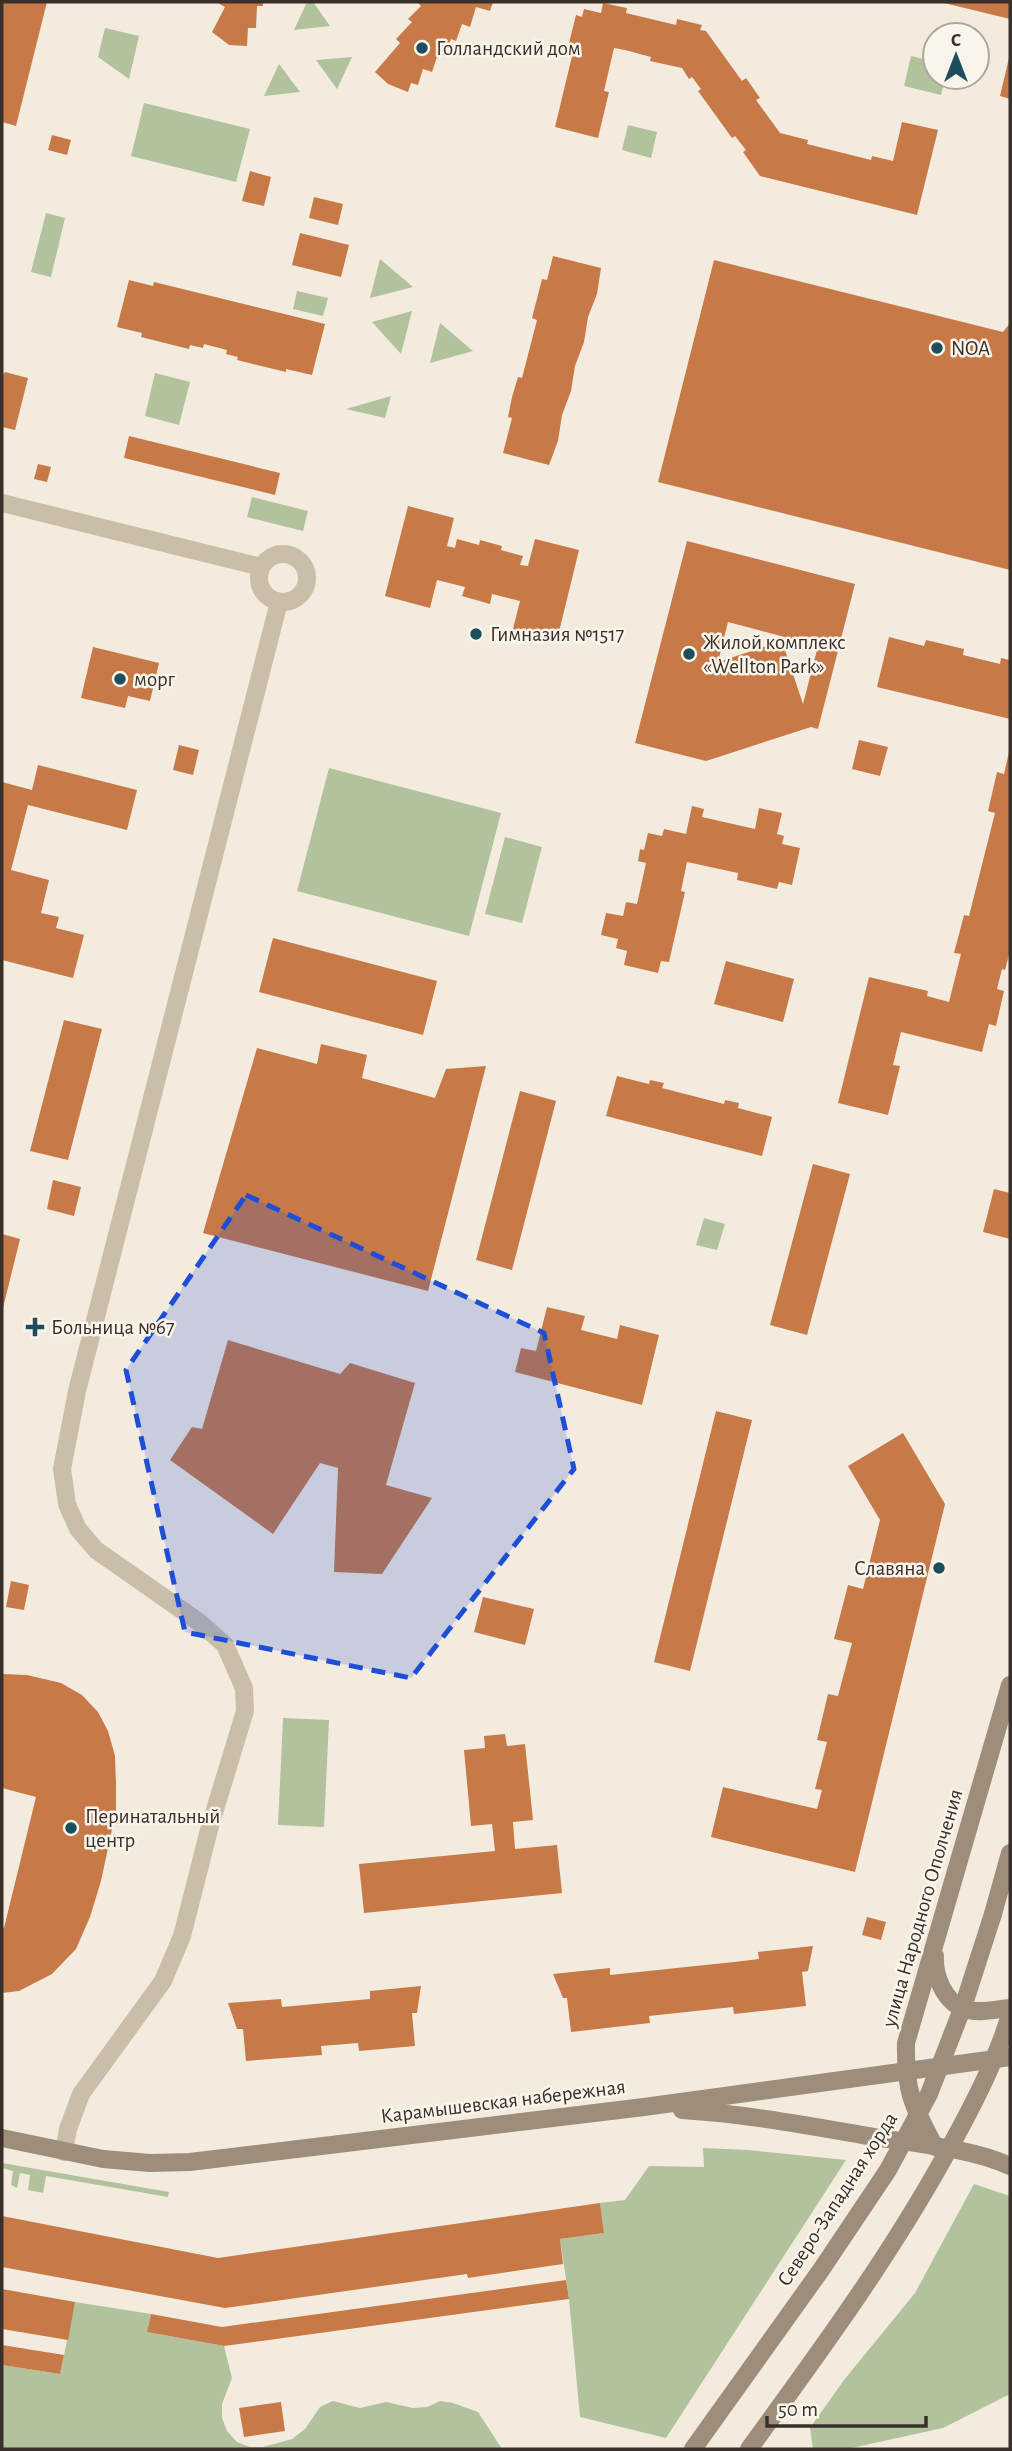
<svg xmlns="http://www.w3.org/2000/svg" width="1012" height="2451" viewBox="0 0 1012 2451" font-family="'Alegreya Sans',sans-serif">
  <style>
    .green { fill: #b1c29d }
    .building { fill: #c77948; fill-rule: evenodd }
    .lines { fill: none; stroke-linecap: round; stroke-linejoin: round }
    .street { stroke: #cbbea9; stroke-width: 18 }
    .secondary { stroke: #9f8d7b; stroke-width: 18 }
    .secondary-bridge { stroke: #9f8d7b; stroke-width: 18 }
    .marked { fill: #1d4ed8; fill-opacity: 0.2; stroke: #1d4ed8; stroke-width: 5; stroke-dasharray: 14 9; stroke-linejoin: round }
    .poi-dot { fill: #1e4e5b; stroke: #faf5eb; stroke-width: 2.5 }
    .labels { text-anchor: middle; stroke-width: 5; stroke-linejoin: round; paint-order: stroke }
    .poi-label { font-size: 21px; fill: #393029; stroke: #faf5eb; text-anchor: start }
    .street-label { font-size: 21px; fill: #393029; stroke: #faf5eb }
  </style>
  <rect width="100%" height="100%" fill="#f3ecde"/>
  <g class="green">
    <path d="M307 2H313L330 26 294 30Z"/>
    <path d="M105 28 139 36 129 79 98 57Z"/>
    <path d="M911 56 928 60 935 68V77L945 79 941 95 904 86Z"/>
    <path d="M352 57 337 89 316 60Z"/>
    <path d="M279 64 300 92 264 96Z"/>
    <path d="M144 103 250 129 236 182 131 156Z"/>
    <path d="M628 125 657 132 651 158 622 150Z"/>
    <path d="M46 213 65 218 51 277 31 272Z"/>
    <path d="M380 259 413 287 370 298Z"/>
    <path d="M297 291 328 298 323 316 293 309Z"/>
    <path d="M412 311 401 354 372 322Z"/>
    <path d="M440 323 473 351 430 363Z"/>
    <path d="M155 373 190 382 179 425 145 416Z"/>
    <path d="M391 396 385 418 346 409Z"/>
    <path d="M252 497 308 511 303 531 247 517Z"/>
    <path d="M329 768 501 813 469 936 297 891Z"/>
    <path d="M505 837 542 847 522 923 485 914Z"/>
    <path d="M704 1218 725 1224 717 1250 696 1245Z"/>
    <path d="M283 1718 329 1720 324 1827 278 1825Z"/>
    <path d="M703 2148 748 2150 846 2160 666 2438 580 2417 569 2299 560 2239 604 2233 600 2203 625 2200 649 2166 704 2167Z"/>
    <path d="M2 2163 169 2192 168 2197 46 2176 43 2193 28 2190 30 2175 20 2173 17 2188 11 2185 13 2171 2 2168Z"/>
    <path d="M974 2184 1010 2196V2394L943 2428 847 2449H813L810 2428 844 2380 915 2293Z"/>
    <path d="M75 2302 151 2314 147 2332 224 2346 232 2378 222 2404V2418L227 2431 237 2442 250 2447H263L292 2439 305 2429 320 2407 333 2401 360 2408 386 2402 413 2408 427 2407 440 2401 453 2403 478 2412 502 2449H2V2365L60 2374Z"/>
  </g>
  <g class="building">
    <path d="M2 2H47L16 126 2 122Z"/>
    <path d="M216 2H263V6H257L256 28H248L247 46 229 45 212 32 225 7Z"/>
    <path d="M417 2H493L490 11 476 7 470 27 462 24 456 41 451 39 445 56 438 54 432 72 423 69 418 85 411 83 408 92 388 84 375 72 400 43 396 39 412 22 408 19 421 6Z"/>
    <path d="M944 2H1010V19L944 3Z"/>
    <path d="M603 3 627 8 626 13 676 25 677 19 702 25 700 30 706 31 742 81 746 78 760 98 756 100 780 133 808 140 807 144 871 160 872 156 893 161 902 122 938 130 917 215 760 176 743 152 746 150 735 136 732 138 698 91 701 89 692 77 689 79 682 68 650 61 651 57 625 50 614 48 604 91 609 92 598 138 555 127 574 48 568 47 576 15 582 17 584 9 601 13Z"/>
    <path d="M1009 58 1010 59V99L1000 96Z"/>
    <path d="M52 135 71 140 67 155 48 150Z"/>
    <path d="M250 171 271 177 264 206 242 201Z"/>
    <path d="M314 197 343 204 338 225 309 218Z"/>
    <path d="M300 233 349 245 341 277 292 265Z"/>
    <path d="M553 256 601 268 597 294 588 317 584 342 575 366 571 391 562 415 558 441 549 465 503 453 512 418 508 417 512 397 518 377 522 378 537 320 532 318 542 279 547 280Z"/>
    <path d="M714 260 1003 332 1010 323V570L658 482Z"/>
    <path d="M129 280 153 286 154 282 325 324 312 375 286 369V372L237 360 238 357 226 354 227 350 204 344 203 348 190 345 189 349 141 337 142 333 117 327Z"/>
    <path d="M5 372 28 378 15 430 2 427V376Z"/>
    <path d="M129 436 280 473 275 495 124 458Z"/>
    <path d="M38 464 51 467 47 482 34 479Z"/>
    <path d="M408 506 454 518 447 546 455 548 457 539 479 545 480 540 502 546 501 550 523 556 520 565 528 566 535 539 579 550 557 640 513 629 520 601 492 594 490 604 462 596 465 587 437 580 430 608 385 596Z"/>
    <path d="M687 541 855 584 818 729 811 727 706 761 635 743ZM728 622 818 646 803 704 782 641 718 662Z"/>
    <path d="M889 637 924 646 926 640 964 649 963 655 1000 664 1001 658 1010 660V719L877 687Z"/>
    <path d="M93 647 159 663 150 701 128 696 125 708 81 698Z"/>
    <path d="M859 740 888 747 880 776 852 769Z"/>
    <path d="M179 745 199 750 193 775 173 770Z"/>
    <path d="M1009 752 1010 951 1005 970 1002 969 997 989 1004 991 996 1026 989 1024 982 1052 901 1032 893 1065 900 1066 888 1115 838 1103 869 977 928 991 927 996 949 1002 961 954 954 953 964 915 969 916 995 813 988 811 997 772 1004 774Z"/>
    <path d="M38 765 137 790 127 830 28 805 11 870 49 880 41 913 59 917 56 928 84 935 73 978 2 960V782L32 790Z"/>
    <path d="M692 806 704 809 702 817 755 829 759 808 782 813 777 834 784 836 782 844 800 848 792 885 779 882 777 889 737 880 738 873 687 862 681 891 685 892 669 962 661 961 658 973 624 965 627 951 616 948 618 939 601 935 606 913 623 916 626 902 637 904 646 863 638 861 640 849 644 850 648 833 662 836 664 829 686 834Z"/>
    <path d="M273 938 437 981 423 1035 259 992Z"/>
    <path d="M726 961 794 979 783 1022 714 1004Z"/>
    <path d="M64 1020 102 1029 68 1160 30 1151Z"/>
    <path d="M321 1044 367 1055 362 1078 435 1098 446 1069 486 1066 428 1291 203 1233 257 1048 317 1064Z"/>
    <path d="M617 1076 649 1084 650 1080 664 1083 662 1088 724 1104 725 1100 739 1103 738 1108 772 1117 762 1156 606 1116Z"/>
    <path d="M520 1091 556 1101 512 1270 476 1260Z"/>
    <path d="M813 1164 850 1174 807 1335 770 1325Z"/>
    <path d="M53 1180 81 1187 74 1216 47 1209Z"/>
    <path d="M994 1189 1010 1193V1239L983 1232Z"/>
    <path d="M2 1234 20 1239 3 1308 2 1307Z"/>
    <path d="M547 1307 585 1316 581 1330 617 1339 620 1325 659 1335 642 1405 515 1372 521 1348 536 1351Z"/>
    <path d="M228 1340 340 1374 350 1363 415 1383 386 1485 432 1498 382 1574 334 1572 338 1468 320 1463 273 1534 170 1460 192 1427 202 1429Z"/>
    <path d="M716 1411 752 1420 690 1671 654 1662Z"/>
    <path d="M903 1433 945 1504 855 1872 711 1837 723 1787 817 1809 822 1790 815 1789 827 1742 817 1740 828 1694 838 1696 852 1643 834 1639 848 1585 863 1589 880 1520 848 1466Z"/>
    <path d="M11 1581 29 1585 24 1610 6 1607Z"/>
    <path d="M483 1597 534 1609 525 1645 474 1632Z"/>
    <path d="M2 1674 27 1675 61 1683 82 1695 98 1712 108 1731 115 1756 116 1783V1811L101 1881 90 1917 76 1949 52 1974 19 1991 2 1993V1928H4L36 1797 2 1788Z"/>
    <path d="M505 1734 507 1746 525 1744 533 1820 513 1822 515 1849 557 1845 562 1893 364 1913 359 1864 495 1851 492 1824 471 1826 464 1750 485 1748 484 1736Z"/>
    <path d="M867 1917 886 1922 881 1940 862 1935Z"/>
    <path d="M813 1946 808 1971 802 1972 806 2006 734 2014 733 2007 649 2016 650 2023 571 2032 567 1998H563L553 1974 610 1968V1975L734 1962 759 1959 758 1952Z"/>
    <path d="M421 1986 417 2013H412L415 2046 359 2051 358 2043 321 2046 322 2055 246 2061 243 2029H237L228 2003 281 1999 282 2007 370 1999V1991Z"/>
    <path d="M600 2203 604 2233 560 2239 563 2264 468 2278 467 2274 225 2308 2 2267V2216L218 2258Z"/>
    <path d="M566 2280 569 2299 224 2346 147 2332 151 2314 222 2327Z"/>
    <path d="M2 2289 75 2302 68 2340 2 2329Z"/>
    <path d="M2 2345 64 2355 60 2374 2 2365Z"/>
    <path d="M281 2402 285 2431 244 2437 239 2408Z"/>
  </g>
  <g class="lines">
    <g class="street">
      <path d="M2 503 261 567"/>
      <circle cx="283" cy="578" r="24"/>
      <path d="M64 2152 68 2129 81 2094 163 1981 182 1936 210 1826 245 1711 244 1688 225 1645 199 1622 96 1550 78 1529 67 1504 62 1469 77 1391 279 602"/>
    </g>
    <g class="secondary">
      <path d="M993 1914 1010 1853"/>
      <path d="M935 1956C934 1976 944 2001 964 2009 977 2014 997 2009 1010 2008"/>
      <path d="M682 2110C747 2114 810 2126 874 2137 917 2144 971 2148 1010 2166"/>
      <path d="M2 2138 103 2159 150 2163 190 2162 644 2107 1010 2057"/>
      <path d="M935 2147C912 2104 905 2092 906 2043L1010 1685"/>
    </g>
    <g class="secondary-bridge">
      <path d="M693 2449 821 2270 888 2170 929 2094 964 2004 993 1914"/>
      <path d="M749 2449C818 2354 888 2259 945 2156 970 2111 995 2064 1010 2015"/>
    </g>
  </g>
  <path class="marked" d="M246 1195 544 1333 574 1469 411 1678 185 1632 126 1370Z"/>
  <g class="poi-dot">
    <circle cx="422" cy="48" r="7"/>
    <circle cx="937" cy="348" r="7"/>
    <circle cx="476" cy="634" r="7"/>
    <circle cx="689" cy="654" r="7"/>
    <circle cx="120" cy="679" r="7"/>
    <path d="M31.5 1316.5h7v7h7v7h-7v7h-7v-7h-7v-7h7z"/>
    <circle cx="939" cy="1568" r="7"/>
    <circle cx="71" cy="1828" r="7"/>
  </g>
  <g class="labels">
    <g class="poi-label">
      <text x="436" y="55">Голландский дом</text>
      <text x="951" y="355">NOA</text>
      <text x="490" y="641">Гимназия №1517</text>
      <text x="703" y="649">Жилой комплекс<tspan x="703" dy="24">«Wellton Park»</tspan></text>
      <text x="134" y="686">морг</text>
      <text x="51" y="1334">Больница №67</text>
      <text x="925" y="1575" text-anchor="end">Славяна</text>
      <text x="85" y="1823">Перинатальный<tspan x="85" dy="24">центр</tspan></text>
    </g>
    <g class="street-label">
      <text transform="translate(922 1908) rotate(-74)" y="7">улица Народного Ополчения</text>
      <text transform="translate(503 2101) rotate(-7)" y="7">Карамышевская набережная</text>
      <text transform="translate(837 2199) rotate(-57)" y="7">Северо-Западная хорда</text>
    </g>
  </g>
  <rect width="1012" height="2451" fill="none" stroke="#393029" stroke-width="7"/>
  <g transform="translate(956 56)"><circle r="33" fill="#faf5eb" stroke="#ada69d" stroke-width="2"/>
  <path d="M0-5L12 26L0 18L-12 26Z" fill="#1e4e5b"/>
  <text y="-10" font-size="19" font-weight="bold" text-anchor="middle" fill="#393029">С</text>
  </g>
  <path d="M767 2416v10h159v-10" fill="none" stroke="#393029" stroke-width="3.5"/>
  <text x="778" y="2416" font-size="21" fill="#393029" stroke="#faf5eb" stroke-width="5" paint-order="stroke">50 m</text>
</svg>
